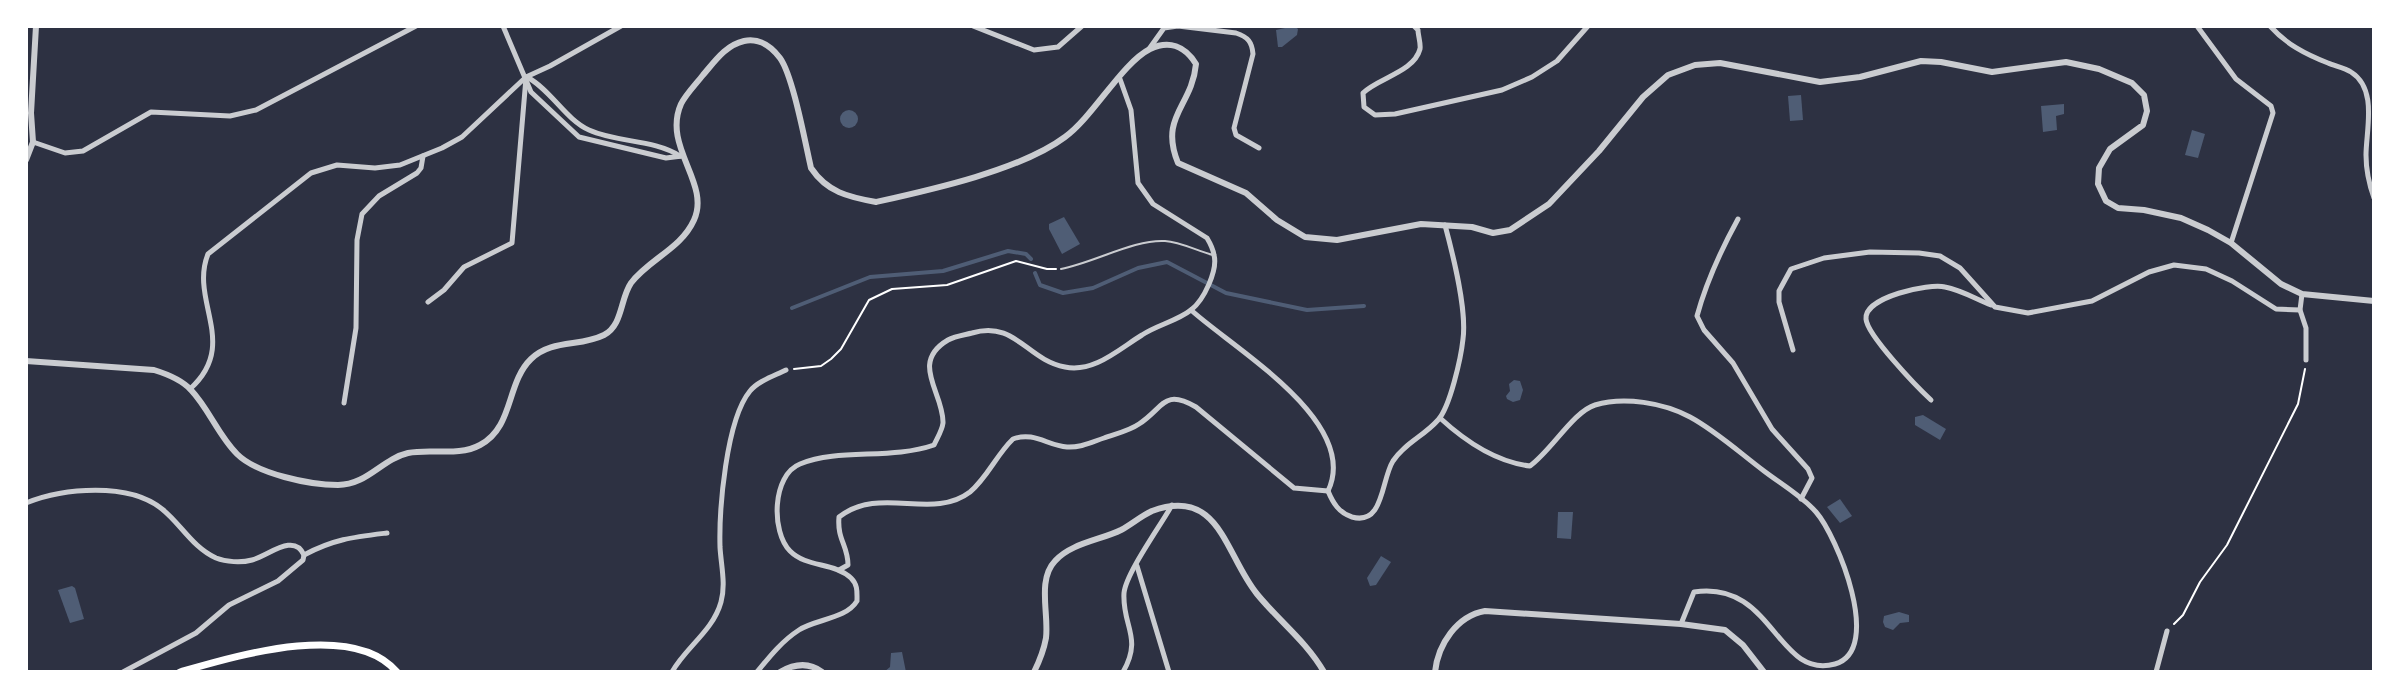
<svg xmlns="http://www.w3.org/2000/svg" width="2400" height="698" viewBox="0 0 2400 698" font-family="'Fira Sans Condensed',sans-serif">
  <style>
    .water { fill: #4f5d75 }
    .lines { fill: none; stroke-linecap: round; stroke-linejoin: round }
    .stream { stroke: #4f5d75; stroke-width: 4 }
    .path { stroke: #fff; stroke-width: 2 }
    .service { stroke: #caccd0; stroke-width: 2 }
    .minor { stroke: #caccd0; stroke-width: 5 }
    .tertiary { stroke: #caccd0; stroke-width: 6 }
    .secondary { stroke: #fff; stroke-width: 7 }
  </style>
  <rect width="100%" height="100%" fill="#2d3142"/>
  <g class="water">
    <path d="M1294 26 1298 29 1297 35 1282 47H1278L1276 30Z"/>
    <path d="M1801 95 1803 120 1790 121 1788 96Z"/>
    <path d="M2064 104V114L2056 116 2057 130 2043 132 2041 106Z"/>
    <circle cx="849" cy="119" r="9"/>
    <path d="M2192 130 2205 134 2198 158 2185 155Z"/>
    <path d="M1064 217 1080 244 1062 254 1049 229V224Z"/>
    <path d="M1514 380 1520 381 1523 390 1520 400 1513 402 1507 399 1506 396 1510 391 1509 384Z"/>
    <path d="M1923 415 1946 429 1940 440 1915 425V417Z"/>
    <path d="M1840 499 1852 516 1840 523 1827 507Z"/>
    <path d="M1558 512H1573L1571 539 1557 538Z"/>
    <path d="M1381 556 1391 562 1376 585 1370 586 1367 578Z"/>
    <path d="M72 586 75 588 84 619 70 623 58 590Z"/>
    <path d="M1899 612 1909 615V622L1900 623 1893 630 1885 627 1883 622 1884 616Z"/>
    <path d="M902 652 906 672H884L890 667 891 653Z"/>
  </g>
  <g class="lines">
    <g class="stream">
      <path d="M1035 273 1040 285 1063 293 1093 288 1138 268 1167 262 1226 293 1307 310 1364 306"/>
      <path d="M792 308 870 277 943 271 1008 251 1026 254 1031 259"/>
    </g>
    <g class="path">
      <path d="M794 369 821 366 831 359 841 349 869 300 892 289 947 285 1016 261 1047 269H1056"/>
      <path d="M2174 624 2183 615 2200 582 2227 545 2298 404 2305 369"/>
    </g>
    <path class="service" d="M1061 269C1093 263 1135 239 1165 241 1181 242 1197 251 1213 255"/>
    <g class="minor">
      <path d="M503 26 531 92 579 137 666 158 682 156"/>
      <path d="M973 26 1034 50 1058 47 1082 26"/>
      <path d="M1178 26 1236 33C1248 37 1252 42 1253 54L1234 128 1236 135 1259 148"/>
      <path d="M1414 26 1418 30C1418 35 1421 44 1420 49 1414 72 1378 78 1363 93L1364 107 1375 115 1395 114 1502 90 1532 77 1557 61 1588 26"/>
      <path d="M2197 26 2236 79 2271 106 2273 113 2231 243"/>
      <path d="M2270 26C2286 44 2305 54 2328 63 2335 66 2345 68 2351 72 2378 89 2366 130 2366 155 2366 170 2369 184 2374 198"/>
      <path d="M1149 49 1164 28 1178 26"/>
      <path d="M527 77C551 90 566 120 589 130 618 143 653 139 680 156"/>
      <path d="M33 142 65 153 83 151 151 112 230 116 256 110 416 26"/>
      <path d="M1738 219C1721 250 1706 283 1697 316L1704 330 1733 363 1772 429 1808 469 1812 478 1801 499"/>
      <path d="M2302 294 2300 310 2306 328V360"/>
      <path d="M428 302 444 290 464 267 512 243 526 78"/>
      <path d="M1191 310C1234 349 1361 422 1328 491"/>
      <path d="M1793 350 1779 302V291L1791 269 1824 258 1870 252 1919 253 1940 256 1960 268 1995 307 2028 313 2092 301 2149 272 2174 265 2206 269 2232 281 2276 309 2300 310"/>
      <path d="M190 389C240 344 189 301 208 254L311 173 337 165 375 168 400 165 442 148 462 137 526 77 550 66 621 26"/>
      <path d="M1931 400C1917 387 1867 335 1866 319 1864 297 1929 283 1945 287 1961 290 1976 299 1991 305"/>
      <path d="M344 403 356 328 357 240 362 214 379 196 417 173 421 168 423 156"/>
      <path d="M1440 418C1465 441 1496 462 1530 466 1552 450 1573 412 1595 405 1624 396 1664 403 1690 417 1716 431 1740 453 1764 471 1781 484 1802 496 1816 512 1837 536 1884 650 1835 664 1776 680 1774 580 1694 592L1681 624"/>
      <path d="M1328 491C1333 503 1339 513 1352 517 1384 526 1381 480 1393 461 1405 443 1424 436 1438 420 1450 407 1461 358 1463 339 1467 309 1453 255 1445 225"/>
      <path d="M26 503C63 488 129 482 162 509 181 524 192 547 216 558 226 562 241 563 252 560 268 556 294 532 304 555L303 560 278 581 229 605 196 633 123 672"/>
      <path d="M304 555C334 539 354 537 387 533"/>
      <path d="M1137 566 1169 672"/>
      <path d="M839 570 848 565C848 545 837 540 839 517 880 485 932 521 970 492 987 478 997 454 1013 439 1034 431 1048 446 1067 447 1080 448 1092 442 1104 438 1115 434 1129 431 1139 424 1164 408 1163 388 1196 407L1294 488 1328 491"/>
      <path d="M672 672C686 647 713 631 721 602 726 584 721 565 720 547 719 510 726 420 750 391 758 381 774 376 786 370"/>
      <path d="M757 672C770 656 782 641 799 630 816 619 846 619 857 601 857 592 858 585 851 578 834 562 807 568 790 551 771 532 772 475 800 464 839 448 891 460 934 445 937 438 942 431 943 423 944 393 909 363 948 340 955 336 964 335 972 333 1015 320 1027 360 1065 367 1094 373 1119 349 1142 335 1157 325 1177 321 1191 310 1204 300 1218 270 1214 255 1213 249 1210 243 1207 238L1153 204 1138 183 1131 110 1120 79"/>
      <path d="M1123 672C1143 637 1122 626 1124 593 1126 573 1161 525 1172 505"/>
      <path d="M2156 672 2167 631"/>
    </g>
    <g class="tertiary">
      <path d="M26 160 33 142 31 113 36 26"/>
      <path d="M26 361 154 370C167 374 182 380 191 390 209 409 218 435 237 454 257 474 310 485 338 485 367 485 382 459 408 453 431 448 458 457 480 445 514 427 506 383 531 359 552 339 580 347 604 335 623 325 620 299 631 283 649 259 681 249 694 220 711 183 662 147 681 104 686 94 696 84 703 75 715 61 726 45 744 41 759 38 771 46 780 58 793 76 805 142 811 168 827 192 848 197 876 202 930 190 1021 170 1065 137 1093 117 1122 63 1150 49 1169 40 1185 46 1196 64 1192 107 1159 116 1178 163L1246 193 1277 220 1305 237 1337 240 1421 224 1472 227 1493 233 1510 230 1549 204 1599 151 1643 97 1668 75 1695 65 1720 63 1820 82 1860 77 1921 61 1941 62 1992 72 2066 62 2099 69 2132 83 2144 95 2147 111 2143 125 2110 149 2099 168 2098 184 2106 201 2118 208 2144 210 2181 218 2208 230 2231 243 2281 284 2302 294 2374 301"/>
      <path d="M780 672C794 664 809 662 822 672"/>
      <path d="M1034 672C1039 662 1044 649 1046 638 1049 614 1037 580 1055 561 1071 543 1101 540 1121 530 1132 524 1141 516 1152 511 1220 486 1225 555 1257 594 1279 621 1306 641 1324 672"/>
      <path d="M1435 672C1438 644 1457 616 1485 611L1681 624 1725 630 1743 645 1764 672"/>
    </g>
    <path class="secondary" d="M180 672C236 656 353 620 397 672"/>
  </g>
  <rect width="2400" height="698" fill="none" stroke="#ffffff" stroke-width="56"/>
</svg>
